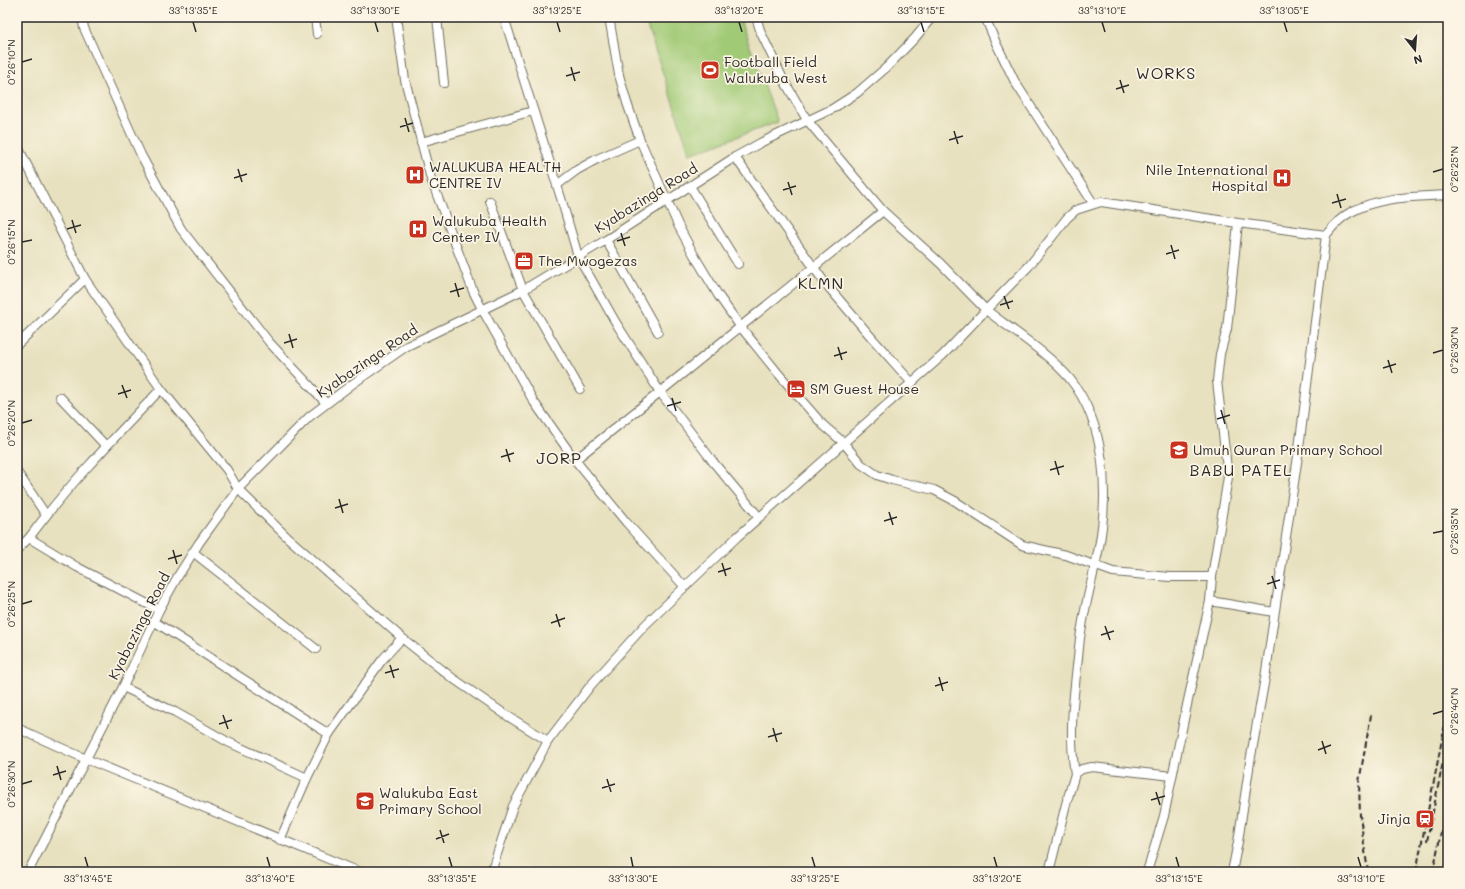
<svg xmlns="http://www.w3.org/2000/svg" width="1465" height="889" viewBox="0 0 1465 889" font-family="Mali,sans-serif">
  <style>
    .green { fill: #a1ca76; stroke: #667a50 }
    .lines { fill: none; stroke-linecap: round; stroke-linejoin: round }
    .minor-casing { stroke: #6d6b5f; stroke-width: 10 }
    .minor { stroke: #fff; stroke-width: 8 }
    .rail { stroke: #2b2b2b; stroke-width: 2; stroke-dasharray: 6 3; stroke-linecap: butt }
    .ticks { fill: none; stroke: #2b2b2b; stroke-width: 1.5 }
    .labels { text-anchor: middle; stroke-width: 3.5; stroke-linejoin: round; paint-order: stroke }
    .poi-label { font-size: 14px; fill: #2b2b2b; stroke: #fcf5e5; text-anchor: start }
    .street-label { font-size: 14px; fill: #2b2b2b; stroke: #fcf5e5 }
    .quarter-label { font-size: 16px; letter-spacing: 1px; fill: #2b2b2b; stroke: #fcf5e5 }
    .neatline { fill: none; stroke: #2b2b2b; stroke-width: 1.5 }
    .ticks-label { font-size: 10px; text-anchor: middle; fill: #2b2b2b }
  </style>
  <rect width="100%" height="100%" fill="#fcf5e5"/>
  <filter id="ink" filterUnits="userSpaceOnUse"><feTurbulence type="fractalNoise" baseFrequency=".025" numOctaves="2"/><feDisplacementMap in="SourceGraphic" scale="8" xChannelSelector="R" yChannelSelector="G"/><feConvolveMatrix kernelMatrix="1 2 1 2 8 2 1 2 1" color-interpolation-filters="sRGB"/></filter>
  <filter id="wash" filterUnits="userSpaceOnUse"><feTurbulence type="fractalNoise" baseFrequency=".012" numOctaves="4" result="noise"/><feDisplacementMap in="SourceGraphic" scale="16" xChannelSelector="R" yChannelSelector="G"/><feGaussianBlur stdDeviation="0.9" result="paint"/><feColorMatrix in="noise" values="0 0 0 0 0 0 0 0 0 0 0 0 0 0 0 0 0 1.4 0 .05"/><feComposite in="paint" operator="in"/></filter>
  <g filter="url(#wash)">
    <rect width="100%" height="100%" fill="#e7e1bf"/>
    <path class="green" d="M644 17H739L778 122 690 154Z"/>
  </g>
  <g filter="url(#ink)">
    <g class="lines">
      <g class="minor-casing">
        <g id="minor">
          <path d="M82 17 84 28 141 155 181 229 269 342 326 403"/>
          <path d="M315 17 317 34"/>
          <path d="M396 17 405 80 431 179 473 291 482 309 534 402 575 460 626 522 684 586"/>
          <path d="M437 17 444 83"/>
          <path d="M504 17 561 198 578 256 616 323 660 392 714 463 759 517"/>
          <path d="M609 17 619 75 627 103 640 140 678 225 694 255 718 295 740 326 777 372 823 425 843 442 861 464 877 475 892 480 934 490 955 501 1022 545 1066 555 1113 572 1170 577H1212"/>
          <path d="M985 17 996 43 1015 82 1093 203"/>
          <path d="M421 142 533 111"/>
          <path d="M17 145 85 279 161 389 227 470 238 489 287 537 402 638 451 677 506 715 548 741"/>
          <path d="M735 157 825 283 872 338 912 383"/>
          <path d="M557 185 577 170 597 159 640 140"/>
          <path d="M690 186 738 264"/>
          <path d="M490 201 523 290 580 389"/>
          <path d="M606 240 658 332"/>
          <path d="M17 345 85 279"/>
          <path d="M60 397 106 446"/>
          <path d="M575 460 660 392 883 211"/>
          <path d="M17 472 46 515"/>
          <path d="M29 538C68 485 115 437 161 389"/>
          <path d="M17 550 29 538 77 567 159 610"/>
          <path d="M193 552 316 649"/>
          <path d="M1210 601 1212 577 1228 477 1217 381 1220 354 1227 329 1238 223"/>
          <path d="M155 622 305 719 329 734"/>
          <path d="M123 687 175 712 228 742 307 778"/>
          <path d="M17 728 86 759 360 872"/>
          <path d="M1075 774C1069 738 1073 701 1077 666 1079 653 1079 639 1082 627 1086 600 1094 574 1099 547 1109 493 1106 424 1070 379 1049 354 1012 330 986 310L1029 266 1067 218 1076 210 1101 202 1238 223 1326 235"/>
          <path d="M280 840 307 778 329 734 382 660 402 638"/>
          <path d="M28 872 123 687 159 610 178 576 199 543 238 489 309 417 351 385 407 346 523 290 606 240 735 157 762 142 832 109 857 93 887 67 915 38 932 17"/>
          <path d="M491 872 513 806 548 741 591 685 645 625 737 537 943 355 986 310 940 263 883 211 807 120 782 77 761 33 756 17"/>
          <path d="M1049 872 1066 804 1075 774 1082 769 1092 767 1172 776"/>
          <path d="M1147 872 1164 816 1187 705 1210 601 1274 612"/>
          <path d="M1232 872 1238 842 1250 762 1265 678 1298 456 1326 235C1333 226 1341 217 1351 212 1380 196 1416 197 1448 195"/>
        </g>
      </g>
      <use href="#minor" class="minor"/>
      <g class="rail">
        <path d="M1427 841 1443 762"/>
        <path d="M1368 872 1360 816 1359 782 1371 715"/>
        <path d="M1416 872 1448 709"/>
        <path d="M1433 872 1448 798"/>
      </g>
    </g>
  </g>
  <path class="ticks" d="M193 22 196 32M375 22 378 32M557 22 560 32M739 22 742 32M921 22 924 32M1102 22 1105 32M1284 22 1287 32M22 62 32 59M571 67 575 81M566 76 580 72M1120 80 1124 93M1116 89 1129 85M405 118 409 132M400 127 413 123M954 131 958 144M949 140 963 136M238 169 242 182M1433 172 1443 169M234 178 247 174M788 182 792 195M783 190 796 186M1337 194 1341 208M1332 203 1346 199M72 220 76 233M67 229 81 225M621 233 625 246M617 241 630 237M22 242 32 240M1171 245 1175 259M1166 254 1179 250M455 283 459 297M450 292 464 288M1004 296 1009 309M1000 305 1013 301M289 334 293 348M284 343 297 339M838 347 842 360M1433 353 1443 350M834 356 847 352M1388 360 1392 373M1383 368 1396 364M122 385 127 398M118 394 131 390M672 398 676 411M667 406 681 402M1221 410 1225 424M1217 419 1230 415M22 423 32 420M506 449 510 462M501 457 514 453M1055 461 1059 475M1050 470 1064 466M339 499 343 513M335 508 348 504M889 512 893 525M884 521 897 517M1433 533 1443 531M173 550 177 564M168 559 182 555M722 563 726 576M718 572 731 568M1272 576 1276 589M1267 584 1280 580M22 604 32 601M556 614 560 627M551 623 565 618M1105 626 1110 640M1101 635 1114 631M390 665 394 678M385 673 399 669M939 677 943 691M935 686 948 682M1433 714 1443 711M223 715 228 729M219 724 232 720M773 728 777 742M768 737 782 733M1322 741 1326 754M1318 750 1331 745M57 766 61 780M53 775 66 771M607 779 611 792M22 784 32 781M602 788 615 784M1156 792 1160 805M1151 800 1165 796M440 830 444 843M436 839 449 834M85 857 88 867M267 857 270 867M449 857 452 867M631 857 633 867M812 857 815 867M994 857 997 867M1176 857 1179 867M1358 857 1361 867"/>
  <defs>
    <g id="stadium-square" transform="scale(1)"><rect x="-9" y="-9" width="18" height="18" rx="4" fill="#c8321e" stroke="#fcf5e5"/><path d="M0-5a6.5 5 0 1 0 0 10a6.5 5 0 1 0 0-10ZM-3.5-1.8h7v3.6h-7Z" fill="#fff"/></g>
    <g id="hospital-square" transform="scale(1)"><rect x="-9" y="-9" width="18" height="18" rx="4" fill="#c8321e" stroke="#fcf5e5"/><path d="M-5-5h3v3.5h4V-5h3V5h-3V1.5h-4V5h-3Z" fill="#fff"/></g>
    <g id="office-square" transform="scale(1)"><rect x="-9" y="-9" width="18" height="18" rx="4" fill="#c8321e" stroke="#fcf5e5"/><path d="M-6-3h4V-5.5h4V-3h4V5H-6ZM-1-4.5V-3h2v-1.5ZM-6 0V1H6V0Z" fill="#fff"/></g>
    <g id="hotel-square" transform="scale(1)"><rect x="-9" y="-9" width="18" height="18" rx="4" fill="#c8321e" stroke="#fcf5e5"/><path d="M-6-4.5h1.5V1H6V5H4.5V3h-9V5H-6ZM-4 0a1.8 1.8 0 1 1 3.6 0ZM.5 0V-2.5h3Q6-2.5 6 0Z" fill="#fff"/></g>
    <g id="school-square" transform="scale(1)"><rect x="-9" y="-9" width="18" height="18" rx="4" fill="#c8321e" stroke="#fcf5e5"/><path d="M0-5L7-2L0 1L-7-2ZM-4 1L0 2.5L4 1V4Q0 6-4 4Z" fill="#fff"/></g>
    <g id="station-square" transform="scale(1)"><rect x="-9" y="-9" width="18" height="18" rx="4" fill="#c8321e" stroke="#fcf5e5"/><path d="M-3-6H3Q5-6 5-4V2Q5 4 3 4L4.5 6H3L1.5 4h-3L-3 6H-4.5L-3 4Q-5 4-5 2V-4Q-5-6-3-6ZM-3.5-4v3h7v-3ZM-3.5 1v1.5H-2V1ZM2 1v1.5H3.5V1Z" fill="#fff"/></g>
  </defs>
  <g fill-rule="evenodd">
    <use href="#stadium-square" x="710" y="70"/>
    <use href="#hospital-square" x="415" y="175"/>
    <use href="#hospital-square" x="1282" y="178"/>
    <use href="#hospital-square" x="418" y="229"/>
    <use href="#office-square" x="524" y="261"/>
    <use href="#hotel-square" x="796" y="389"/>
    <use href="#school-square" x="1179" y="450"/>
    <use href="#school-square" x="365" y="801"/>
    <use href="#station-square" x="1425" y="819"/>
  </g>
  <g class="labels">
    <g class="poi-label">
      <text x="724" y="67">Football Field<tspan x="724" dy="16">Walukuba West</tspan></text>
      <text x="429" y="172">WALUKUBA HEALTH<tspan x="429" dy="16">CENTRE IV</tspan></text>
      <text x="1268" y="175" text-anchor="end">Nile International<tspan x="1268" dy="16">Hospital</tspan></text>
      <text x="432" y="226">Walukuba Health<tspan x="432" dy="16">Center IV</tspan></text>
      <text x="538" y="266">The Mwogezas</text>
      <text x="810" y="394">SM Guest House</text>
      <text x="1193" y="455">Umuh Quran Primary School</text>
      <text x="379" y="798">Walukuba East<tspan x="379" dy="16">Primary School</tspan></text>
      <text x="1411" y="824" text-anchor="end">Jinja</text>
    </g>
    <g class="street-label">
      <text transform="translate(646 198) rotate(-32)" y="5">Kyabazinga Road</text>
      <text transform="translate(367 361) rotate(-34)" y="5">Kyabazinga Road</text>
      <text transform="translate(139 626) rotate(-63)" y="5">Kyabazinga Road</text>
    </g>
    <g class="quarter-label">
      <text x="1166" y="79">WORKS</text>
      <text x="821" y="289">KLMN</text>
      <text x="559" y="464">JORP</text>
      <text x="1241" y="476">BABU PATEL</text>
    </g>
  </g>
  <rect width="1465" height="889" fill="none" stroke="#fcf5e5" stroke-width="44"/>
  <g transform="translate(1415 50) rotate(163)" stroke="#fcf5e5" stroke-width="3" paint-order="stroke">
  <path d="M0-3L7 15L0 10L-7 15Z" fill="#2b2b2b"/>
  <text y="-6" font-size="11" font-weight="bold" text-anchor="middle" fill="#2b2b2b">N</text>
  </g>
  <rect x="22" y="22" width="1421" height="845" class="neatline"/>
  <g class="ticks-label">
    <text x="193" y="14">33°13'35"E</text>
    <text x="375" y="14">33°13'30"E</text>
    <text x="557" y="14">33°13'25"E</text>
    <text x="739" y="14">33°13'20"E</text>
    <text x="921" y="14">33°13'15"E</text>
    <text x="1102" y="14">33°13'10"E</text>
    <text x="1284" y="14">33°13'05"E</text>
    <text transform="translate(11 62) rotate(-90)" y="4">0°26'10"N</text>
    <text transform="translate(1454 169) rotate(-90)" y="4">0°26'25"N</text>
    <text transform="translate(11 242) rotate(-90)" y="4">0°26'15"N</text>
    <text transform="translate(1454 350) rotate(-90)" y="4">0°26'30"N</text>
    <text transform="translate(11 423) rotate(-90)" y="4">0°26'20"N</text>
    <text transform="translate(1454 531) rotate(-90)" y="4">0°26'35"N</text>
    <text transform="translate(11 604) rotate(-90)" y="4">0°26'25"N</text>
    <text transform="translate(1454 711) rotate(-90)" y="4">0°26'40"N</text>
    <text transform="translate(11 784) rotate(-90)" y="4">0°26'30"N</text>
    <text x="88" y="882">33°13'45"E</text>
    <text x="270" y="882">33°13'40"E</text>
    <text x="452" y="882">33°13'35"E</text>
    <text x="633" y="882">33°13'30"E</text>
    <text x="815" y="882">33°13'25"E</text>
    <text x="997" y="882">33°13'20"E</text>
    <text x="1179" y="882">33°13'15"E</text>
    <text x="1361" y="882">33°13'10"E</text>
  </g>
</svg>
